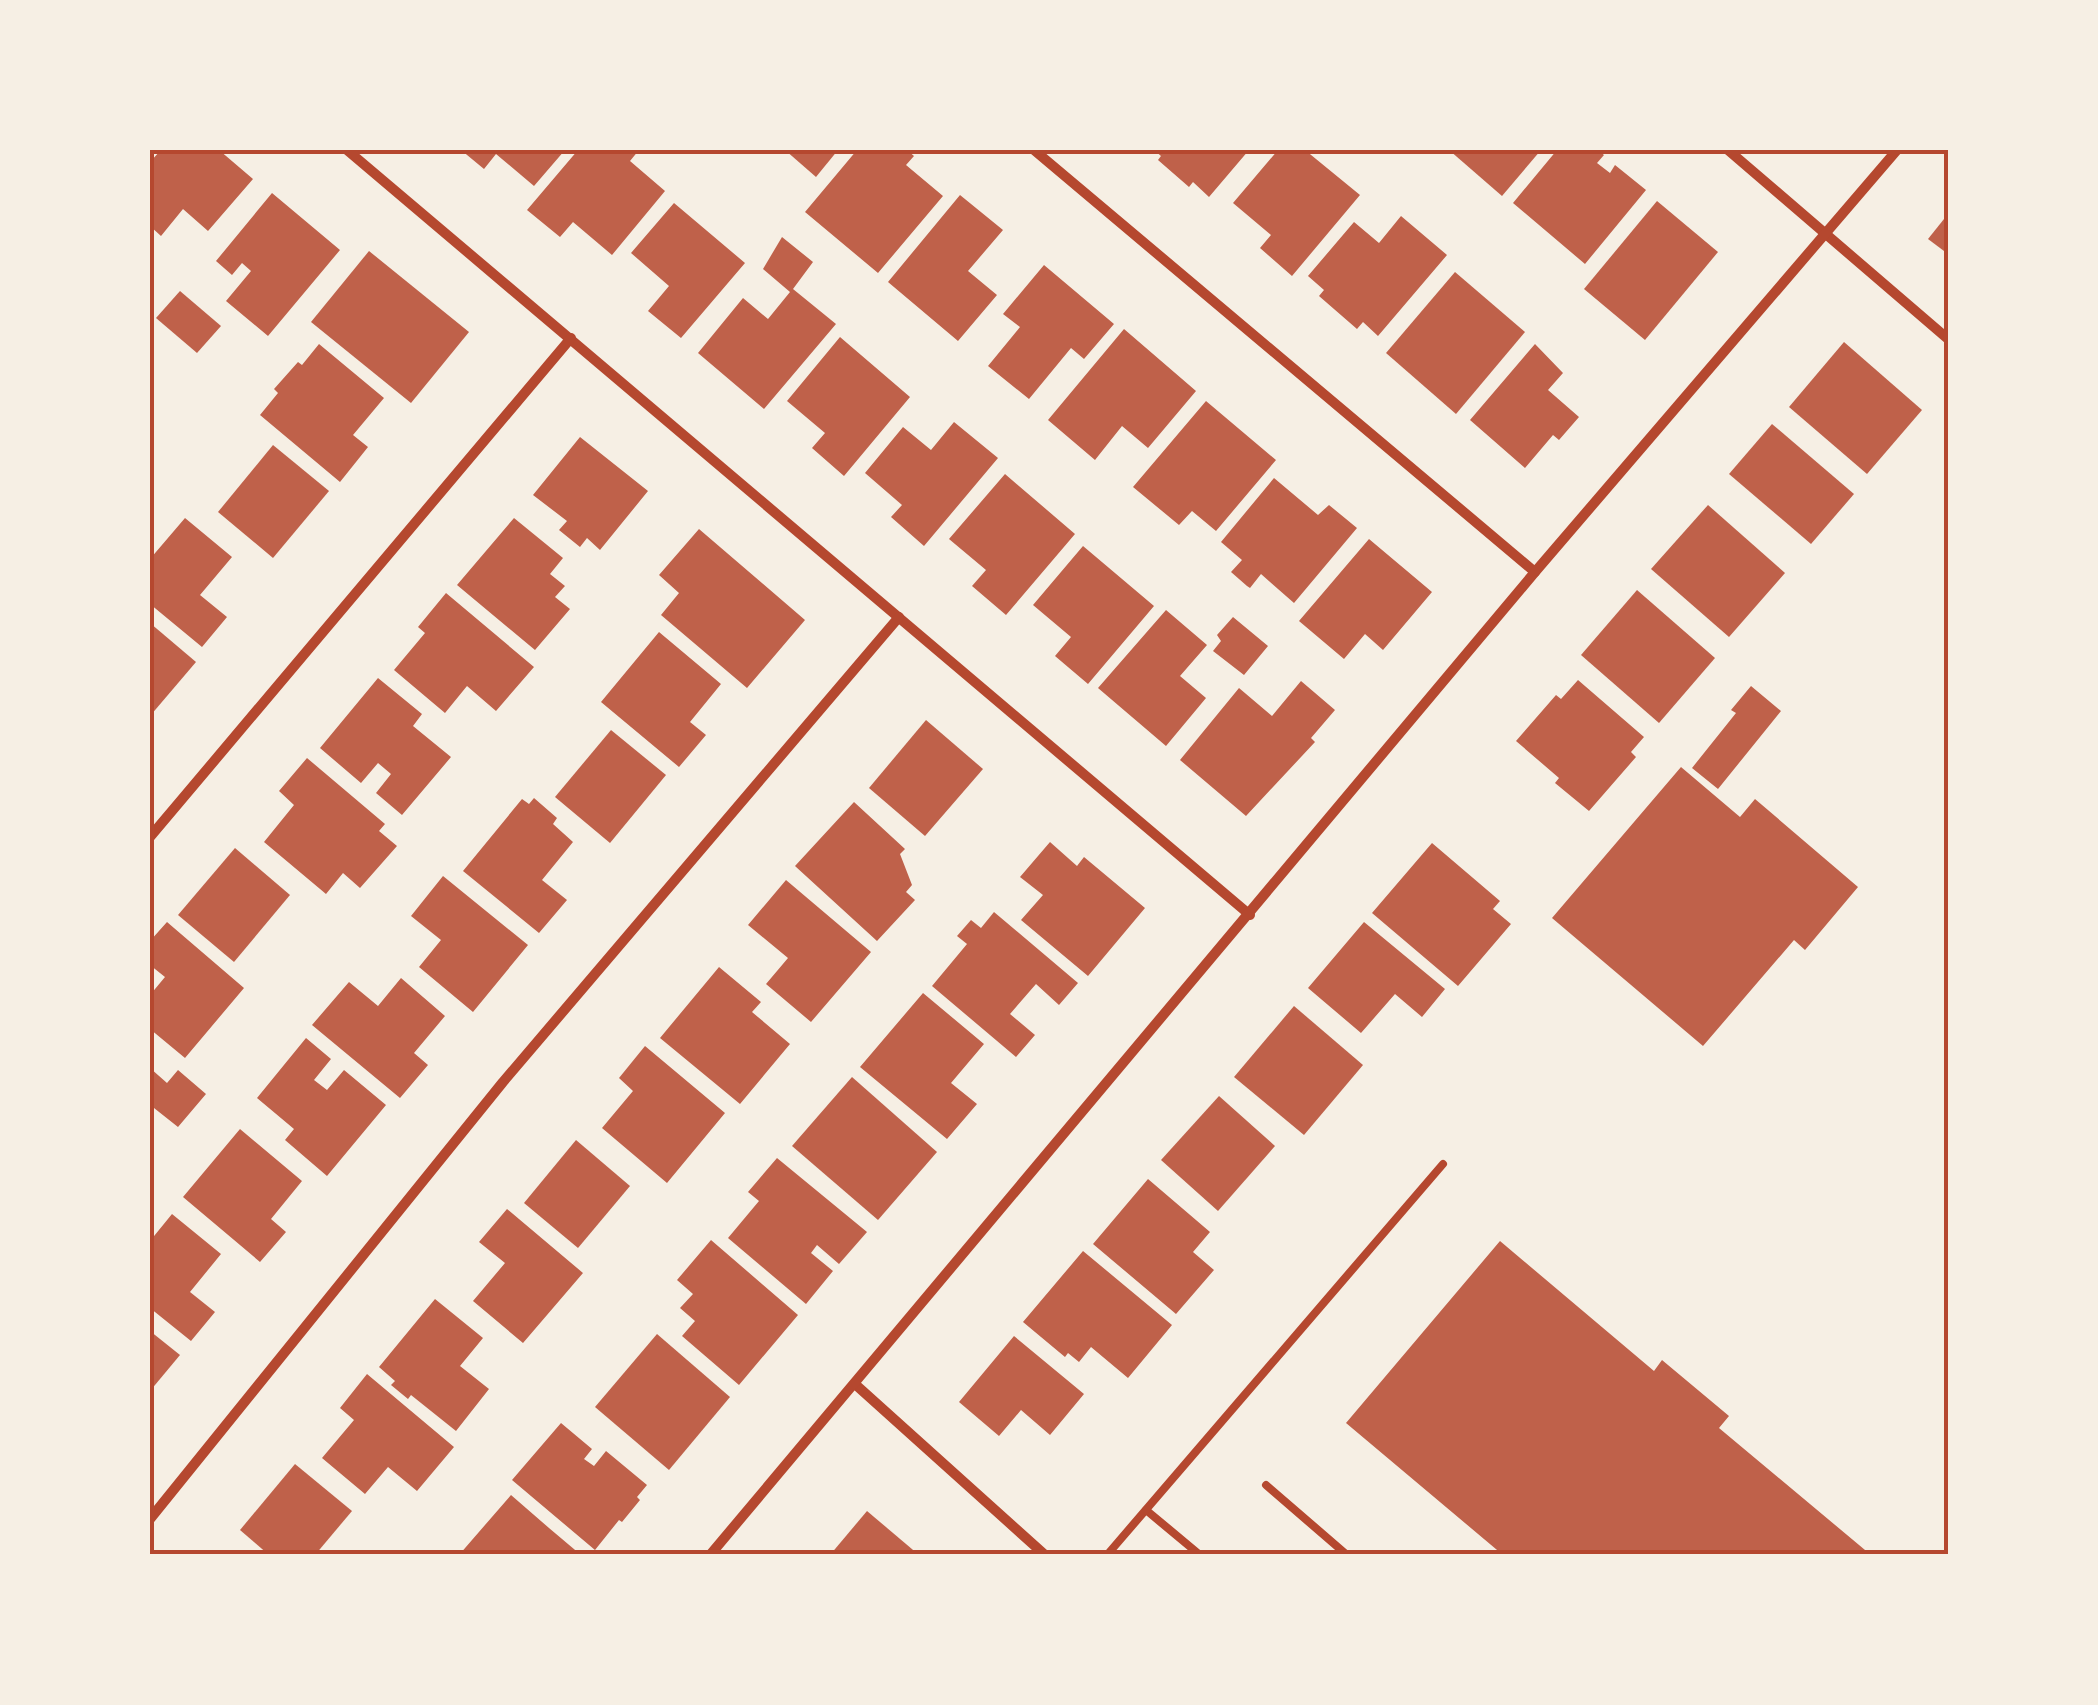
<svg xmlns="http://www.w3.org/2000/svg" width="2098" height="1705" viewBox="0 0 2098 1705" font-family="'Golos Text',sans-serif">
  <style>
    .building { fill: #bf614a }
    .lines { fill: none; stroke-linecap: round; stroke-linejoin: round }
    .service { stroke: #b5482f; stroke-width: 8 }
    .minor { stroke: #b5482f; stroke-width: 10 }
    .neatline { fill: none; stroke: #b5482f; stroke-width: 4 }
  </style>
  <rect width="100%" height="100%" fill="#f6efe4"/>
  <g class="building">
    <path d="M161 150H219L253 179 208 231 183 209 161 236 150 226V162Z"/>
    <path d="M461 150H565L534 186 496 154 484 169Z"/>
    <path d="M578 150H639L630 161 665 191 612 255 573 222 560 237 527 210Z"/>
    <path d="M785 150H838L816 177Z"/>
    <path d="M857 150H907L914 156 906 165 943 196 878 273 805 212Z"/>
    <path d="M1154 150H1249L1209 197 1193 182 1189 187 1158 160 1161 156Z"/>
    <path d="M1278 150H1305L1360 195 1292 276 1260 248 1271 235 1233 203Z"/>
    <path d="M1449 150H1541L1502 196Z"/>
    <path d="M1557 150H1598L1604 155 1597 163 1610 173 1615 165 1646 190 1585 264 1513 203Z"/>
    <path d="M272 193 340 250 268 336 226 301 251 271 242 263 232 275 216 261Z"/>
    <path d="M960 195 1003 230 968 271 997 295 958 341 888 282Z"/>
    <path d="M1657 201 1718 252 1645 340 1584 289Z"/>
    <path d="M674 203 745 263 681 338 648 311 669 286 631 253Z"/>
    <path d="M1948 214V254L1928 239Z"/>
    <path d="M1401 216 1447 255 1378 336 1363 322 1357 329 1319 296 1324 290 1308 276 1354 222 1379 243Z"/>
    <path d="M782 237 813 262 793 289 836 324 764 409 698 353 743 298 768 319 790 292 763 269Z"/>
    <path d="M369 251 469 332 411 403 311 322Z"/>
    <path d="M1044 265 1114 324 1084 359 1071 348 1029 399 988 366 1020 327 1003 314Z"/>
    <path d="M1455 272 1525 332 1456 414 1386 353Z"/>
    <path d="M180 291 221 326 197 353 156 318Z"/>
    <path d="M1124 329 1196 391 1148 448 1122 426 1095 460 1048 420Z"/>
    <path d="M840 337 910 397 844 476 812 448 825 433 787 401Z"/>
    <path d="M1844 342 1922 410 1867 474 1789 407Z"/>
    <path d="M319 344 384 398 353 435 368 447 340 482 260 415 278 393 274 389 298 362 302 365Z"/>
    <path d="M1535 344 1563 373 1548 390 1579 417 1559 440 1553 435 1525 468 1470 420Z"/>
    <path d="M1206 401 1276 460 1216 531 1192 511 1179 525 1133 487Z"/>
    <path d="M954 422 998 458 924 546 891 517 902 505 865 473 903 427 931 450Z"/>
    <path d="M1772 424 1854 494 1811 544 1729 474Z"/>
    <path d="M580 437 648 491 600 550 587 538 580 547 559 530 567 521 533 495Z"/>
    <path d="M273 445 329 491 273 558 218 512Z"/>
    <path d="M1005 474 1075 534 1006 615 972 586 986 570 949 539Z"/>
    <path d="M1274 478 1318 515 1329 505 1357 528 1294 603 1261 574 1250 588 1247 586 1231 572 1242 560 1221 542Z"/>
    <path d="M1708 505 1785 573 1729 637 1651 569Z"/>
    <path d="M185 518 232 557 200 595 227 617 202 647 150 604V559Z"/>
    <path d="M514 518 563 558 550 574 565 586 555 597 570 609 535 650 457 585Z"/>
    <path d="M699 529 805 620 747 688 661 615 679 593 659 575Z"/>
    <path d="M1369 539 1432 592 1383 650 1365 634 1344 659 1299 621Z"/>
    <path d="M1083 546 1154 606 1088 684 1055 656 1071 637 1033 605Z"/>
    <path d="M1637 590 1715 658 1659 723 1581 655Z"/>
    <path d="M446 593 534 667 496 711 467 686 445 713 394 670 425 633 418 627Z"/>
    <path d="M1166 610 1207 645 1180 676 1206 698 1166 746 1098 688Z"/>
    <path d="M1233 617 1268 646 1244 675 1213 651 1221 641 1217 635Z"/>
    <path d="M150 623 196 662 150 716Z"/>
    <path d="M659 632 721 684 690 722 706 735 679 767 601 702Z"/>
    <path d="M378 678 422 714 413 726 451 757 402 815 376 793 391 774 378 763 361 783 320 748Z"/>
    <path d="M1578 680 1644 737 1631 752 1636 757 1589 811 1555 783 1559 778 1516 741 1556 695 1561 699Z"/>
    <path d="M1301 681 1335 710 1311 738 1315 742 1246 816 1180 760 1239 688 1272 716Z"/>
    <path d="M1751 686 1781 711 1718 789 1692 768 1736 713 1731 710Z"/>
    <path d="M926 720 983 769 925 836 869 788Z"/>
    <path d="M611 730 666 775 610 843 555 797Z"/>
    <path d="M307 758 385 824 379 831 397 846 360 888 343 873 326 894 264 842 294 805 279 791Z"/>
    <path d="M1681 767 1740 817 1755 799 1858 887 1805 950 1794 940 1703 1046 1552 918Z"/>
    <path d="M534 798 557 818 553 824 573 842 542 880 567 900 539 933 463 871 522 799 529 804Z"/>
    <path d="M854 802 905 849 900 854 912 885 906 892 915 900 877 941 795 866Z"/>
    <path d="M1050 842 1077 866 1084 857 1145 908 1088 976 1021 920 1043 895 1020 877Z"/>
    <path d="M1432 843 1500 901 1493 909 1511 924 1458 986 1372 913Z"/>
    <path d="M235 848 290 895 234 962 178 915Z"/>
    <path d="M443 876 528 945 473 1012 419 967 441 940 411 916Z"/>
    <path d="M786 880 871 952 811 1022 766 984 788 958 748 925Z"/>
    <path d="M994 912 1078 983 1059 1005 1036 984 1010 1014 1035 1035 1016 1057 932 986 967 944 957 936 971 920 981 928Z"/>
    <path d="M167 922 244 988 185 1058 150 1029V995L165 977 150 965V941Z"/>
    <path d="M1364 922 1445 989 1422 1017 1395 994 1361 1033 1308 988Z"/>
    <path d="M719 967 761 1002 752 1012 790 1044 740 1104 660 1038Z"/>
    <path d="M401 978 445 1016 414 1053 428 1065 400 1098 312 1025 349 982 378 1006Z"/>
    <path d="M923 993 984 1044 951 1083 977 1104 947 1139 860 1067Z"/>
    <path d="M1294 1006 1363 1065 1304 1135 1234 1077Z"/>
    <path d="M306 1038 331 1059 314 1080 327 1090 344 1070 386 1105 327 1176 285 1140 294 1129 257 1098Z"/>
    <path d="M645 1046 725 1113 667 1183 602 1128 633 1091 619 1078Z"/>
    <path d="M150 1068 167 1083 178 1070 206 1094 178 1127 154 1108 150 1113Z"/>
    <path d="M852 1077 937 1152 878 1220 792 1146Z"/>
    <path d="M1219 1096 1275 1146 1218 1211 1161 1160Z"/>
    <path d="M240 1129 302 1181 271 1219 286 1232 260 1262 183 1197Z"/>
    <path d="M576 1140 630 1186 578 1248 524 1203Z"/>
    <path d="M777 1158 867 1232 839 1264 817 1245 811 1253 833 1271 806 1304 728 1238 759 1201 748 1192Z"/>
    <path d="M1148 1179 1210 1232 1193 1252 1214 1270 1176 1314 1093 1244Z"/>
    <path d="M507 1209 583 1273 523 1343 473 1301 505 1263 479 1242Z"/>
    <path d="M172 1214 221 1254 190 1292 215 1312 191 1341 150 1308V1241Z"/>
    <path d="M711 1240 798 1315 739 1385 682 1336 695 1321 680 1308 693 1294 677 1280Z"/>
    <path d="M1500 1241 1654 1371 1662 1360 1729 1416 1719 1428 1871 1555H1503L1346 1423Z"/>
    <path d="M1083 1251 1172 1325 1128 1378 1091 1347 1079 1362 1068 1353 1065 1357 1023 1322Z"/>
    <path d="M435 1299 483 1338 460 1366 489 1389 456 1431 411 1395 408 1399 391 1385 395 1381 379 1367Z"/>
    <path d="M150 1331 180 1355 150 1391Z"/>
    <path d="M657 1334 730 1397 669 1470 595 1407Z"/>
    <path d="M1014 1336 1084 1394 1050 1435 1021 1410 999 1436 959 1402Z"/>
    <path d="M367 1374 454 1447 417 1491 388 1467 365 1494 322 1458 354 1420 340 1408Z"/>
    <path d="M561 1423 592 1449 584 1459 594 1466 606 1451 647 1485 637 1497 640 1500 622 1522 619 1520 595 1550 512 1480Z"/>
    <path d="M295 1464 352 1511 315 1555H269L240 1530Z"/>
    <path d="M511 1495 549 1528 581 1555H459Z"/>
    <path d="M867 1511 919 1555H830Z"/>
  </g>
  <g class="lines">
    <g class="service">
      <path d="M1266 1485 1347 1555"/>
      <path d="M1146 1510 1200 1555"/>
      <path d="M1107 1555 1443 1164"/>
    </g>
    <g class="minor">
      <path d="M347 150 1250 915"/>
      <path d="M1034 150 1535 572"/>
      <path d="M1728 150 1948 339"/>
      <path d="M150 837 571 338"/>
      <path d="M856 1385 1045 1555"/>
      <path d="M150 1519 503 1082 899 617"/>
      <path d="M710 1555 1535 572 1897 150"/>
    </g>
  </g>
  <rect width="2098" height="1705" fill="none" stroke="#f6efe4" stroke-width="305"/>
  <rect x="152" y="152" width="1794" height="1400" class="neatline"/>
</svg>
